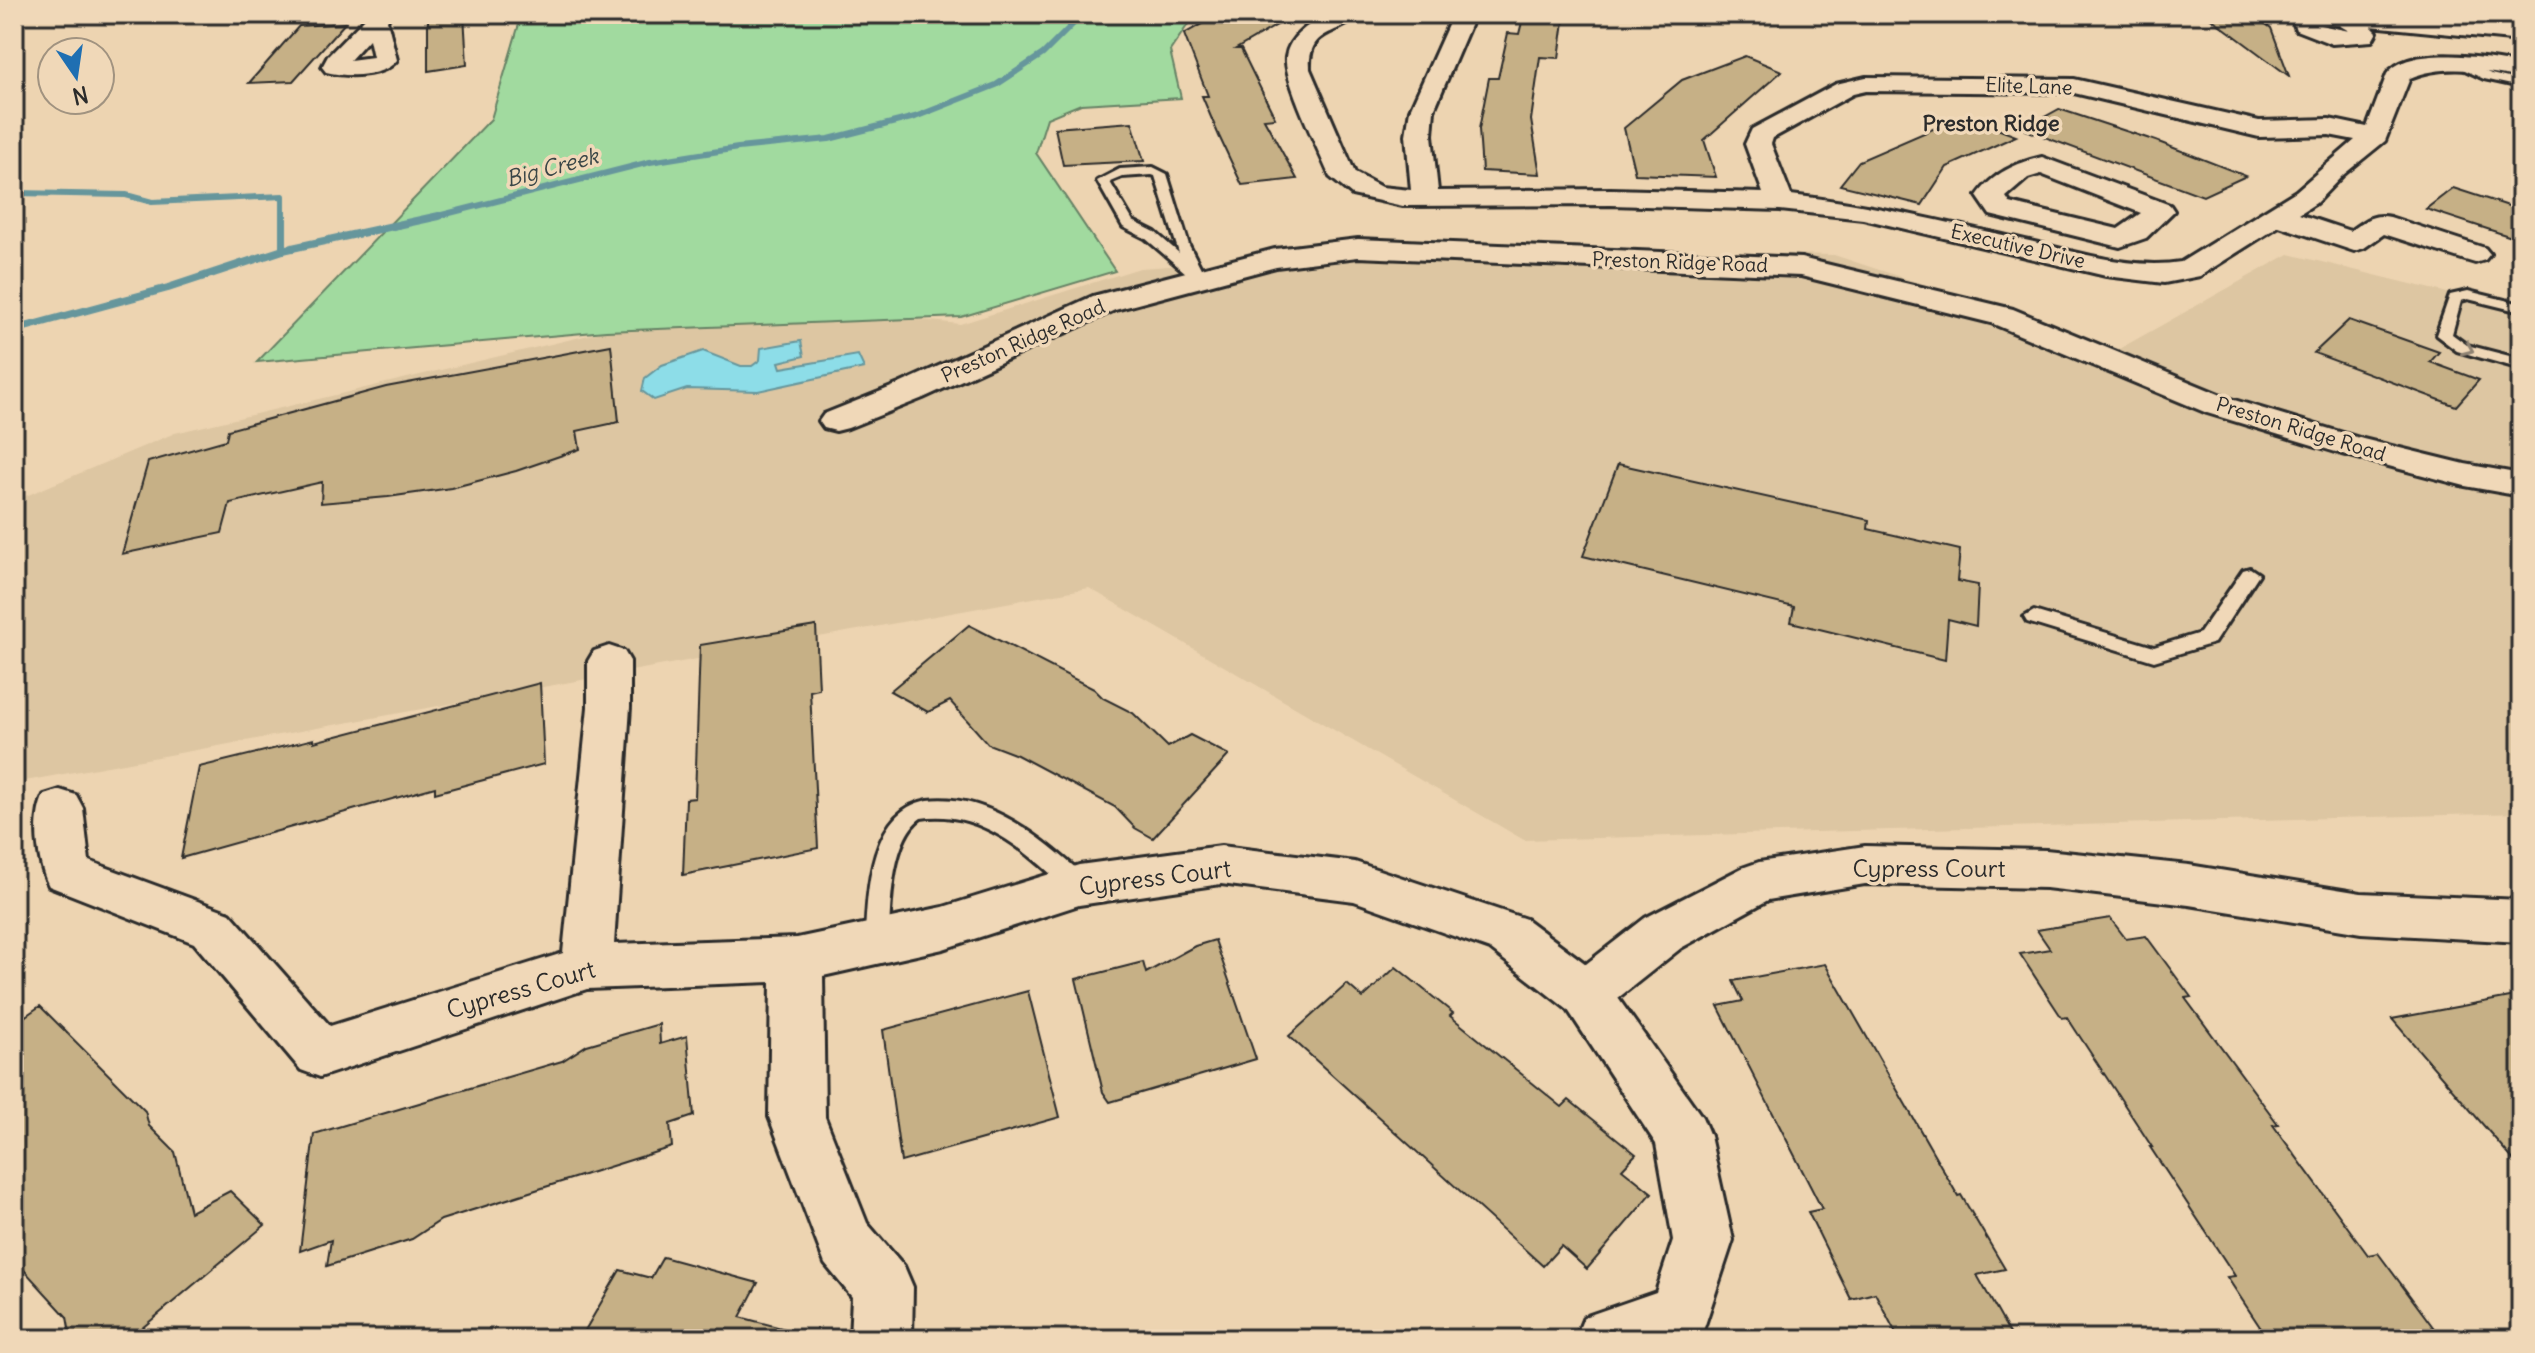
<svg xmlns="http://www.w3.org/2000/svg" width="2535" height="1353" viewBox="0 0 2535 1353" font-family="Delius,sans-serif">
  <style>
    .built { fill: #ddc6a2 }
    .green { fill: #a1da9f; stroke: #668265; stroke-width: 2 }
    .water { fill: #8ddde8; stroke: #66969c; stroke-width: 2 }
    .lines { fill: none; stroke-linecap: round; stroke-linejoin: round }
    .stream-far1 { stroke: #66969c; stroke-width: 6 }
    .stream { stroke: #66969c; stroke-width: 8 }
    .building { fill: #c6b086; stroke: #2b2b2b; stroke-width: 2 }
    .service-casing { stroke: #2b2b2b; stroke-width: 6 }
    .minor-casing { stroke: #2b2b2b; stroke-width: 6 }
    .service { fill: #f0d8b8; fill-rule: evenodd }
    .minor { fill: #f0d8b8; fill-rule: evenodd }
    .oneway { stroke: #8e8272 }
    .labels { text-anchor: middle; stroke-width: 7; stroke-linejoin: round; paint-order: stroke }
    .far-street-label { font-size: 20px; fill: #2b2b2b; stroke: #f0d8b8 }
    .far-neighbourhood-label { font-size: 22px; font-weight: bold; fill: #2b2b2b; stroke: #f0d8b8 }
    .far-water-label { font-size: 22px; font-style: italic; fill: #3a4647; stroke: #f0d8b8 }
    .street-label { font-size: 24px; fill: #2b2b2b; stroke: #f0d8b8 }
  </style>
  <rect width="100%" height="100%" fill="#edd4b1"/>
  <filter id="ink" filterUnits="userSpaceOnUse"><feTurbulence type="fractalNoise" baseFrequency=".0125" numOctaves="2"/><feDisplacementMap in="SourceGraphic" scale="16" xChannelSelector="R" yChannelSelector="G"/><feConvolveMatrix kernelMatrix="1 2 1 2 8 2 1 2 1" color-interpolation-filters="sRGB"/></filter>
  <g filter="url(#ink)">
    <path class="built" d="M1469 246 1834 255 2119 349 2289 254 2521 311V813L1524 840 1089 588 14 783V501L175 433 606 331 781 306 960 324 1140 268Z"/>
    <path class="green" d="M522 14H1195L1170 51 1181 98 1081 104 1047 118 1036 153 1115 271 961 317 606 331 257 362 491 119Z"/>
    <path class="water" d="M801 341 804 356 779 362 781 368 858 355 864 368 758 391 687 389 654 400 642 391 645 378 662 365 703 351 741 366H752L760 360 761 348Z"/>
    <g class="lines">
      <g class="stream-far1">
        <path d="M14 193 126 195 152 202 283 196V218"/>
        <path d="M430 218 650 162 738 148 829 139 915 117 996 85 1043 54 1077 20 1078 14"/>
      </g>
      <g class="stream">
        <path d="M283 216V250"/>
        <path d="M14 330 168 288 283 250 439 216"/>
      </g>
    </g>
    <g class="building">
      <path d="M464 14 467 65 428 71V17Z"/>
      <path d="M1220 14H1296L1236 49H1241L1275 118 1264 119 1297 179 1242 185 1219 136 1202 96H1208L1184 34Z"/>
      <path d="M1524 14H1565L1559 58 1540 57 1531 120 1540 174 1482 171 1479 129 1489 78H1498L1508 33 1519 34Z"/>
      <path d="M2253 15 2271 28 2289 76 2208 16Z"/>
      <path d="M345 23 293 81 249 83 299 26Z"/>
      <path d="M1745 56 1782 71 1704 140 1716 177 1635 174 1624 128 1682 80Z"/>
      <path d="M2059 109 2156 141 2246 176 2203 196 2023 129Z"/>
      <path d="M1963 116 2016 136 1947 167 1922 205 1840 185 1859 161Z"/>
      <path d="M1132 122 1144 161 1063 165 1055 128Z"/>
      <path d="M2453 188 2521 210V240L2426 209Z"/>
      <path d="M2349 320 2439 352 2430 362 2479 380 2456 406 2314 353Z"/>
      <path d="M611 345 619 422 577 431 580 449 516 471 451 488 388 497 321 503 322 482 230 503 222 533 122 554 148 462 226 440 228 430 386 387Z"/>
      <path d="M1618 464 1869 520 1868 529 1960 550 1957 581 1978 585 1976 626 1948 619 1945 660 1791 622 1794 607 1583 556Z"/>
      <path d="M969 625 1094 689 1103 698 1133 713 1168 747 1190 735 1229 755 1153 838 1135 828 1115 807 1017 755 988 744 950 701 928 712 890 691Z"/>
      <path d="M816 626 819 689 810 691 818 848 683 875 686 799 695 798 700 645Z"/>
      <path d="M540 683 544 764 435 793V787L181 858 199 767 314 739V742Z"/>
      <path d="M2110 918 2126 939 2146 936 2191 997 2185 998 2278 1124 2273 1125 2368 1255 2378 1253 2436 1331 2393 1339H2268L2227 1277 2235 1276 2150 1147H2152L2067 1017 2062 1018 2020 954 2050 949 2037 930Z"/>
      <path d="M1215 940 1256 1059 1110 1102 1103 1092 1076 979 1143 962 1146 973 1195 946Z"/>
      <path d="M1825 964 1958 1196 1961 1195 2005 1269 1977 1275 2013 1339H1899L1875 1293 1851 1299 1808 1212 1822 1209 1718 1006 1743 1001 1733 981Z"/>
      <path d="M1396 967 1453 1013 1450 1016 1562 1107 1569 1100 1636 1154 1622 1169 1652 1193 1587 1269 1561 1246 1543 1266 1289 1036 1347 984 1363 998Z"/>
      <path d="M1028 991 1060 1117 901 1162 883 1030Z"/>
      <path d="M2521 995V1169L2392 1019Z"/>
      <path d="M40 1006 145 1111 149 1126 175 1152 190 1212 230 1191 265 1225 129 1339H71L67 1317 14 1259V1024Z"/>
      <path d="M659 1024 660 1044 687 1036 694 1116 670 1124 672 1147 441 1220 412 1239 327 1266 331 1240 300 1251 314 1134 562 1061 587 1045Z"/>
      <path d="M663 1257 758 1283 740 1317 789 1330 787 1339H580L620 1270 651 1278Z"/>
    </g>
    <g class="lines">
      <g class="service-casing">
        <g id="service">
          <path d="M2450 59H2458L2491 74 2521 81V87L2484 79 2450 63Z"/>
          <path d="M1153 167 1167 174 1189 245 1205 276 1203 279H1193L1145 238 1123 227 1097 181 1120 169ZM1152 175 1155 176 1179 253 1155 232 1133 221 1110 182 1122 177Z"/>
          <path d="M2468 291 2521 304V312L2468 299 2461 301 2452 334 2467 345 2521 359V369L2457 351 2436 335 2450 295Z"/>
          <path d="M2250 568 2259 574 2214 643 2154 661 2027 622 2024 617 2034 611 2154 647 2200 633 2243 570Z"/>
          <path d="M928 800C990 793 1044 840 1087 878L1090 885 1087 892 1079 894 1071 892C1030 855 981 808 921 818 891 839 890 908 889 942L885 949 877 952 869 949 865 942C867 894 869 810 928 800Z"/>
        </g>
      </g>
      <g class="minor-casing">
        <g id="minor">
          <path d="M369 14H392L387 20 397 60C383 78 346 77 326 72L322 67 328 56ZM369 39 373 57 350 60Z"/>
          <path d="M1329 14H1359C1340 37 1308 26 1310 69L1355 173 1381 187 1411 190 1406 135 1410 110 1453 14H1475L1434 110 1432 135 1438 191 1611 189 1763 193 1745 144 1752 129 1836 84 1866 77 2074 79 2259 121 2329 119 2367 127 2387 74C2408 44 2490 58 2521 64V78C2484 71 2446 63 2410 78L2385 141 2343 175 2316 203 2299 214 2350 231C2364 221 2373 213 2390 217L2485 248 2490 254 2485 260 2475 263 2465 260 2384 234 2364 248 2354 251 2279 226 2200 276 2164 283 2106 276 1863 219 1780 210 1611 205 1403 206 1352 195 1330 177C1320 153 1283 78 1286 57 1289 35 1311 23 1329 14ZM1866 91 2074 93 2259 137 2329 135 2355 140 2296 191 2181 262C2130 270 2074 251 2025 240 1946 222 1872 204 1791 195L1771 144 1773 138 1853 94Z"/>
          <path d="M2306 14H2402L2521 27V41L2371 26 2377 32 2372 41 2332 44 2296 30 2293 21 2296 16ZM2328 24 2339 25 2349 31 2320 25Z"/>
          <path d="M2042 157 2170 205 2174 211 2146 238 2120 247 1990 215 1977 196C1993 173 2016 163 2042 157ZM2041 174 2141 213 2118 229 2010 203 2006 197 2028 178Z"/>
          <path d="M1358 239 1801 258 2013 309 2231 399 2363 439 2465 464 2521 474V496L2465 486 2339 453 2207 413 1991 323 1801 276 1358 257 1276 267 1115 310 923 398 848 428 836 431 824 428 819 421 824 414 899 384 1093 296 1275 249Z"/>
          <path d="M609 646 624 651 630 661V707L614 944 797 938 943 907 1079 865 1221 846 1355 862 1526 919 1586 964 1645 918 1742 868 1759 862 1865 846 2046 850 2189 865 2361 893 2521 900V942L2361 933 2189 905 2046 888 1865 884 1768 900 1681 948 1618 998 1702 1117 1710 1136 1733 1240 1701 1337 1575 1339 1584 1317 1656 1292 1673 1240 1656 1144 1568 1010 1490 949 1354 901 1221 884 1079 905 943 949 823 976 825 1117 867 1223 904 1266 913 1287 912 1339H850L852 1297 825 1264 769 1117 771 982 587 989 320 1077 301 1070 194 943 49 886C37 863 32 818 44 795L60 790 76 795 83 808 89 861 230 913 330 1026 563 953 588 707V661L594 651Z"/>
        </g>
      </g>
      <use href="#service" class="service"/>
      <use href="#minor" class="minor"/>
    </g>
    <defs><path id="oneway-chevron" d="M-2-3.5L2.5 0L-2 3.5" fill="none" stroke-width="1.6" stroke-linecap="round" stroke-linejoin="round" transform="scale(2)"/></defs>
    <use class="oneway" href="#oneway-chevron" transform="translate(2468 349) rotate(23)"/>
  </g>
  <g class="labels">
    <g class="far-street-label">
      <text transform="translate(2029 86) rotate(2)" y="7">Elite Lane</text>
      <text transform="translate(2018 246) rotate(13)" y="7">Executive Drive</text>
      <text transform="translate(1680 262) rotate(2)" y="7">Preston Ridge Road</text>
      <text transform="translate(1023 341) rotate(-24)" y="7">Preston Ridge Road</text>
      <text transform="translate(2301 429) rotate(17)" y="7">Preston Ridge Road</text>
    </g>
    <g class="far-neighbourhood-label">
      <text x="1991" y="131">Preston Ridge</text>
    </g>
    <g class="far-water-label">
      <text transform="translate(552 167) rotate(-15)" y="8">Big Creek</text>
    </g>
    <g class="street-label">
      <text x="1929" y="877">Cypress Court</text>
      <text transform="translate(1155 878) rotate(-7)" y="8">Cypress Court</text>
      <text transform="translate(521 990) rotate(-16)" y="8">Cypress Court</text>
    </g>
  </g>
  <rect width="2535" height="1353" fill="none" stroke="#f0d8b8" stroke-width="48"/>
  <rect x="24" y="24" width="2487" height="1305" fill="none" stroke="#2b2b2b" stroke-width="3" filter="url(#ink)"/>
  <g transform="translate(76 76) rotate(167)"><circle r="38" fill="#f0d8b8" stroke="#a19380" stroke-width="2"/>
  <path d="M0-6L14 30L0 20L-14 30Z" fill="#1f6fb2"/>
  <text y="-12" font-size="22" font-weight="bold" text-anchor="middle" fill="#2b2b2b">N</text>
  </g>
</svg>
